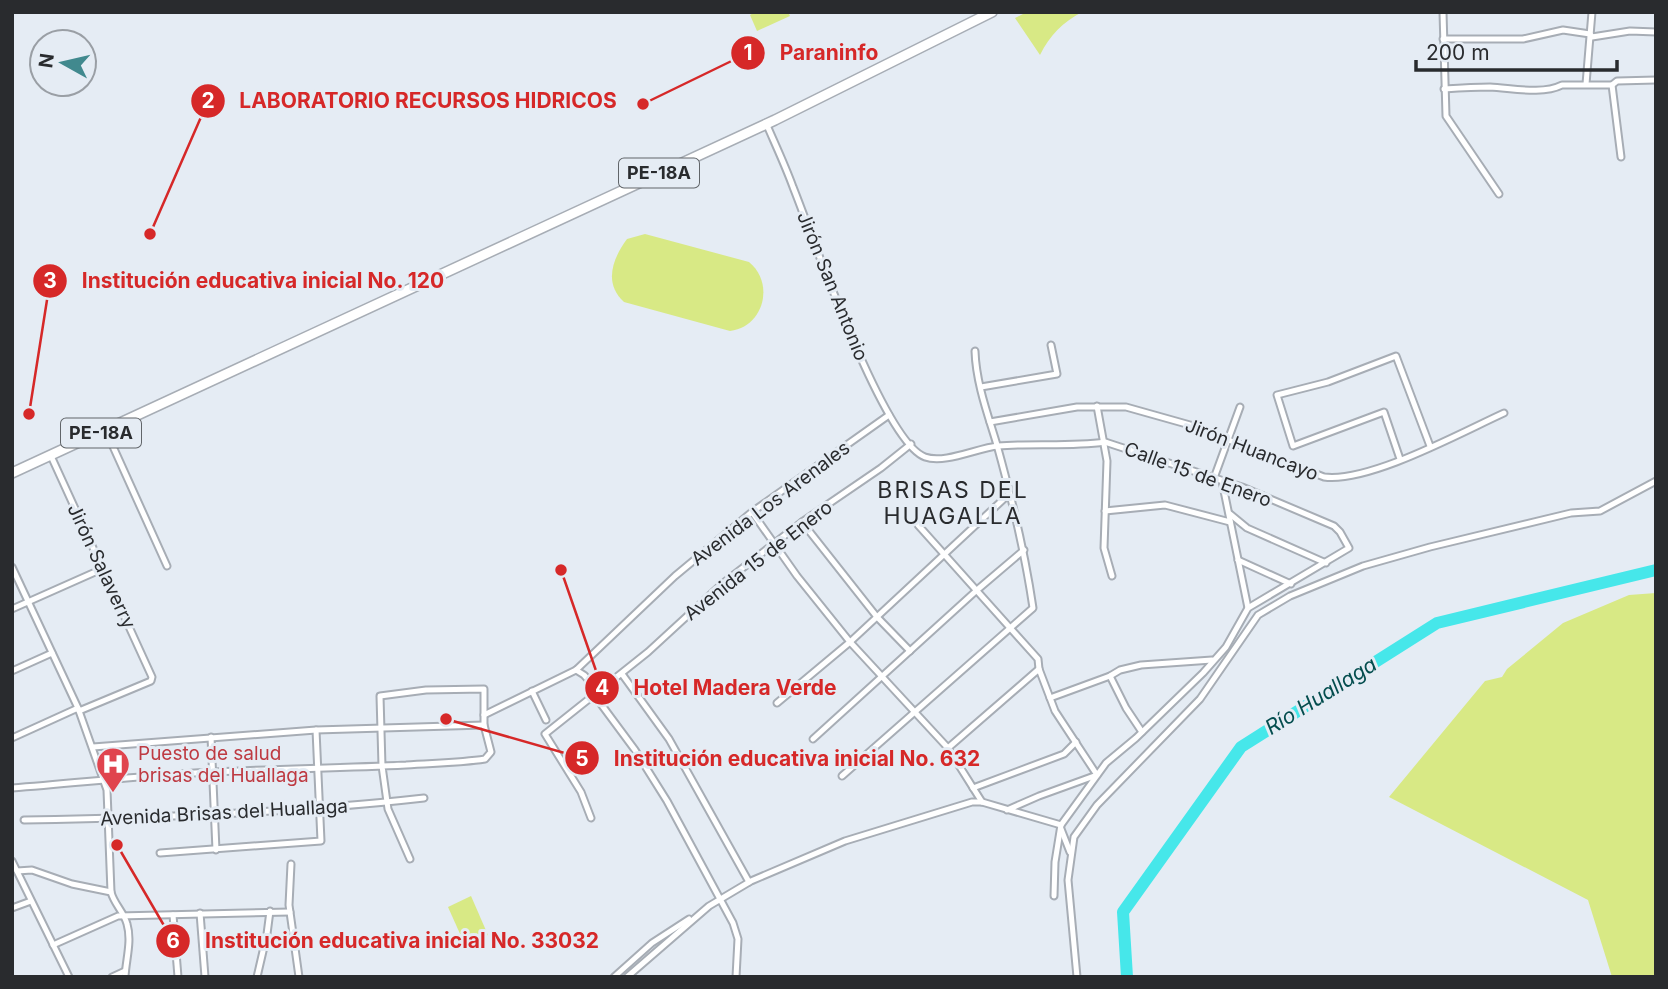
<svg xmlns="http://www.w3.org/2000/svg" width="1668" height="989" viewBox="0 0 1668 989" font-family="Inter,sans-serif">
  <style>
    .green { fill: #d8e985 }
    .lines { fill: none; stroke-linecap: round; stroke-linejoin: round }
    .river { stroke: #46e7ea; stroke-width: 12 }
    .minor-casing { stroke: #a7adb5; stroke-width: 9 }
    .trunk-casing { stroke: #a7adb5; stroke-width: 12 }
    .minor { stroke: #fff; stroke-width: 5 }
    .trunk { stroke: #fff; stroke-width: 9 }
    .labels { text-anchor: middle; stroke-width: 6; stroke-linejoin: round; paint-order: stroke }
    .shield { fill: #e5ecf4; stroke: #616569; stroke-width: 2 }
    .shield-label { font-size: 18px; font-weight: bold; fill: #292b2e }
    .street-label { font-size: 19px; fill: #292b2e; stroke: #e5ecf4 }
    .health-label { font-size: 19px; fill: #be3a42; stroke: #e5ecf4; text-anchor: start }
    .water-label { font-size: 21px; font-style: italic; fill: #044d4e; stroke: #e5ecf4 }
    .quarter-label { font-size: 23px; letter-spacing: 2px; fill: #292b2e; stroke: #e5ecf4 }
    .leader { fill: none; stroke: #d62828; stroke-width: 2.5 }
    .callout-dot { fill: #d62828; stroke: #e5ecf4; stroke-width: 2.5 }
    .mark-label { font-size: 21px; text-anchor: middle; font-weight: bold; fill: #fff }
    .callout-label { font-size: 21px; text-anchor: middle; font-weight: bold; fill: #d62828; stroke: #e5ecf4; stroke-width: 6; stroke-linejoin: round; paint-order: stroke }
  </style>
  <rect width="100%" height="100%" fill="#e5ecf4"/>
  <g class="green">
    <path d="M755 12H788L790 16 757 31 750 15Z"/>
    <path d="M1027 12H1082C1063 22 1050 35 1040 55L1015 18Z"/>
    <path d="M645 234 749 262C775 283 764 327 730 331L624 302C603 283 613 258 627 239Z"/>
    <path d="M1656 593V977H1612L1588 900 1389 797 1485 681 1502 677 1507 669 1563 623 1629 595Z"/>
    <path d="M471 896 488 935 465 945 448 907Z"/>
  </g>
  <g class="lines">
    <path class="river" d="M1127 977 1123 912 1241 747 1437 623 1656 570"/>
    <g class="minor-casing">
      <g id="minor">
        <path d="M1443 12 1446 116 1499 194"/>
        <path d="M1443 39H1523L1563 30 1590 34 1592 37 1630 31 1656 32"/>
        <path d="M1586 84 1592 12"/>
        <path d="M1612 85 1621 157"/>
        <path d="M1444 89C1459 88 1475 87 1490 87 1512 88 1542 95 1562 85H1612L1617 81 1656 80"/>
        <path d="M766 123C775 144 785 165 793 187 812 234 883 442 925 457 945 464 977 448 998 446 1034 443 1069 447 1105 442L1242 487 1334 526 1340 532 1349 548 1248 608 1226 647 1203 673 1136 738 1106 763 1061 825 1055 862 1054 896"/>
        <path d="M981 387 1057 374 1051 345"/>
        <path d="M1097 406 1107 461 1104 548 1112 576"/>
        <path d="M990 422 1077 407H1126L1190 425 1324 477C1369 483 1460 433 1504 413"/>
        <path d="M106 431 167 566"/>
        <path d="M51 456 152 677 151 681 79 711"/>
        <path d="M1400 459 1384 412 1293 446 1277 395 1328 382 1396 356 1430 446"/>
        <path d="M1214 478 1240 407"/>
        <path d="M1222 481 1248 608"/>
        <path d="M1105 511 1165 505 1230 522"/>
        <path d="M752 512 797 576 850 642 948 748 982 802"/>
        <path d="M1230 514 1247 528 1326 563"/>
        <path d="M802 522 877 617 910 651"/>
        <path d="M918 525 1038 659 1039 669 1055 711 1097 775 1039 796 1007 810"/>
        <path d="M1238 560 1291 584"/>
        <path d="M12 567 78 708 107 790 111 892C114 904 124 912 127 924 132 941 126 959 125 977"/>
        <path d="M12 609 102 569"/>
        <path d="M576 670 584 675 600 693"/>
        <path d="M12 671 52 653"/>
        <path d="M622 674 669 739 749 882"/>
        <path d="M1110 676 1126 708 1142 732"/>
        <path d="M532 691 546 720"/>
        <path d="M595 696 635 750 667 801 733 923 738 939 736 977"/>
        <path d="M1050 698 1110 676 1120 670 1141 665 1212 660"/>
        <path d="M777 703 850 642 1008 495"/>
        <path d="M484 715 576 670 675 576 752 512 889 415"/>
        <path d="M211 737 216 850"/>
        <path d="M12 738 78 708"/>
        <path d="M813 739 977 590 1024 550"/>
        <path d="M93 747 316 730 484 725"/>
        <path d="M948 748 1039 669"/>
        <path d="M842 776 1033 608C1025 553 1012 499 997 445 988 415 976 383 975 351"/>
        <path d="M12 788C79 783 147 775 214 772 278 769 342 768 406 765 432 763 459 763 485 759L491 752 484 725V689L426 690 380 696 382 766 388 809 410 859"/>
        <path d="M973 788 1064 754 1076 742"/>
        <path d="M591 818 581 792 545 734 648 652 722 584 802 522 881 468 911 444"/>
        <path d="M24 820C157 818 291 813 424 798"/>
        <path d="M1061 829 1070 852"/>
        <path d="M160 853 321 841 316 730"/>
        <path d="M12 861 69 977"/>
        <path d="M291 864 289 905 299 977"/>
        <path d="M17 871 32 870 72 884 111 892"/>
        <path d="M12 908 31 901"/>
        <path d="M200 913 205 977"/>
        <path d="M173 915 178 977"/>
        <path d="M53 945 118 916 290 912"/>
        <path d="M112 977 125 971"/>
        <path d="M257 977 267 934 270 911"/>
        <path d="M614 977 652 943 689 919"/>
        <path d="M627 977 709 906 751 881 845 841 972 802H982L1061 825"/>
        <path d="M1077 977 1068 880 1074 837 1097 805 1200 699 1258 615 1290 596 1363 566 1430 547 1571 513 1600 511 1656 481"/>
      </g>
    </g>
    <g class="trunk-casing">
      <path id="trunk" d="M12 473 775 120 992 12"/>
    </g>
    <use href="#minor" class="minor"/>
    <use href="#trunk" class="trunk"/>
  </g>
  <defs>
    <g id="hospital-pin" transform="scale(1.75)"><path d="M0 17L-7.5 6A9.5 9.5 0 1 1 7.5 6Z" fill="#e0444e" stroke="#e5ecf4"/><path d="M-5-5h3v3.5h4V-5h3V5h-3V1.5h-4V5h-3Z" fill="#fff"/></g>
  </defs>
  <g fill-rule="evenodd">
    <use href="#hospital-pin" x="113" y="764"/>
  </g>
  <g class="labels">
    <g class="shield">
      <rect x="619" y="158.5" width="80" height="29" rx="5"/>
      <rect x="61" y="418.5" width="80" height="29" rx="5"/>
    </g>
    <g class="shield-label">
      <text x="659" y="179">PE-18A</text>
      <text x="101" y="439">PE-18A</text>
    </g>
    <g class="street-label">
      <text transform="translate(833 286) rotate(68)" y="7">Jirón San Antonio</text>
      <text transform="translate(1252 449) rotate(21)" y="7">Jirón Huancayo</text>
      <text transform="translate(1198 474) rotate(20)" y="7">Calle 15 de Enero</text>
      <text transform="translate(770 503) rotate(-37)" y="7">Avenida Los Arenales</text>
      <text transform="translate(758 560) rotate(-38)" y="7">Avenida 15 de Enero</text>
      <text transform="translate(102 566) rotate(65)" y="7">Jirón Salaverry</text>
      <text transform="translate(224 812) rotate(-3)" y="7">Avenida Brisas del Huallaga</text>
    </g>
    <g class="health-label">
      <text x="138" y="760">Puesto de salud<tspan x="138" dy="22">brisas del Huallaga</tspan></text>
    </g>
    <g class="water-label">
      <text transform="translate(1321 696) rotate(-32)" y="7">Río Huallaga</text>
    </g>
    <g class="quarter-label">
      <text x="953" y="498">BRISAS DEL<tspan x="953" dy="26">HUAGALLA</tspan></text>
    </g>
  </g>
  <path class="leader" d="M643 104L748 53M150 234L208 101M29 414L50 281M561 570L602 688M446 719L582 758M117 845L173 941"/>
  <g class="callout-dot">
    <circle cx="643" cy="104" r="7"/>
    <circle cx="150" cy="234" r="7"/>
    <circle cx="29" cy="414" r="7"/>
    <circle cx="561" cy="570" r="7"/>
    <circle cx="446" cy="719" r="7"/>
    <circle cx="117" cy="845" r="7"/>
    <circle cx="748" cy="53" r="18"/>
    <circle cx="208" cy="101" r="18"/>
    <circle cx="50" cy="281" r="18"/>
    <circle cx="602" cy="688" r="18"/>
    <circle cx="582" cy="758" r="18"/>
    <circle cx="173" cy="941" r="18"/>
  </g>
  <g class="mark-label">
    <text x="748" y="60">1</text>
    <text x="208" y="108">2</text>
    <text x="50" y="288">3</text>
    <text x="602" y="695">4</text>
    <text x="582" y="766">5</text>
    <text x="173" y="948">6</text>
  </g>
  <g class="callout-label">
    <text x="829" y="60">Paraninfo</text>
    <text x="428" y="108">LABORATORIO RECURSOS HIDRICOS</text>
    <text x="263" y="288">Institución educativa inicial No. 120</text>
    <text x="735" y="695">Hotel Madera Verde</text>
    <text x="797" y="766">Institución educativa inicial No. 632</text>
    <text x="402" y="948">Institución educativa inicial No. 33032</text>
  </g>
  <rect width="1668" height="989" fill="none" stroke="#292b2e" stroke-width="28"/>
  <g transform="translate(63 63) rotate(278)"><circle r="33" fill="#e5ecf4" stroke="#9a9fa5" stroke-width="2"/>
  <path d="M0-5L12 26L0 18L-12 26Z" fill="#41898e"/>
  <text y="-10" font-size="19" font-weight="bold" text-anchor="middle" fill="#292b2e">N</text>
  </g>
  <path d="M1416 60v10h201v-10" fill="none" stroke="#292b2e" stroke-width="3.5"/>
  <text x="1426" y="60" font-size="21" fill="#292b2e" stroke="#e5ecf4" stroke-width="5" paint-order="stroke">200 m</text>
</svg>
